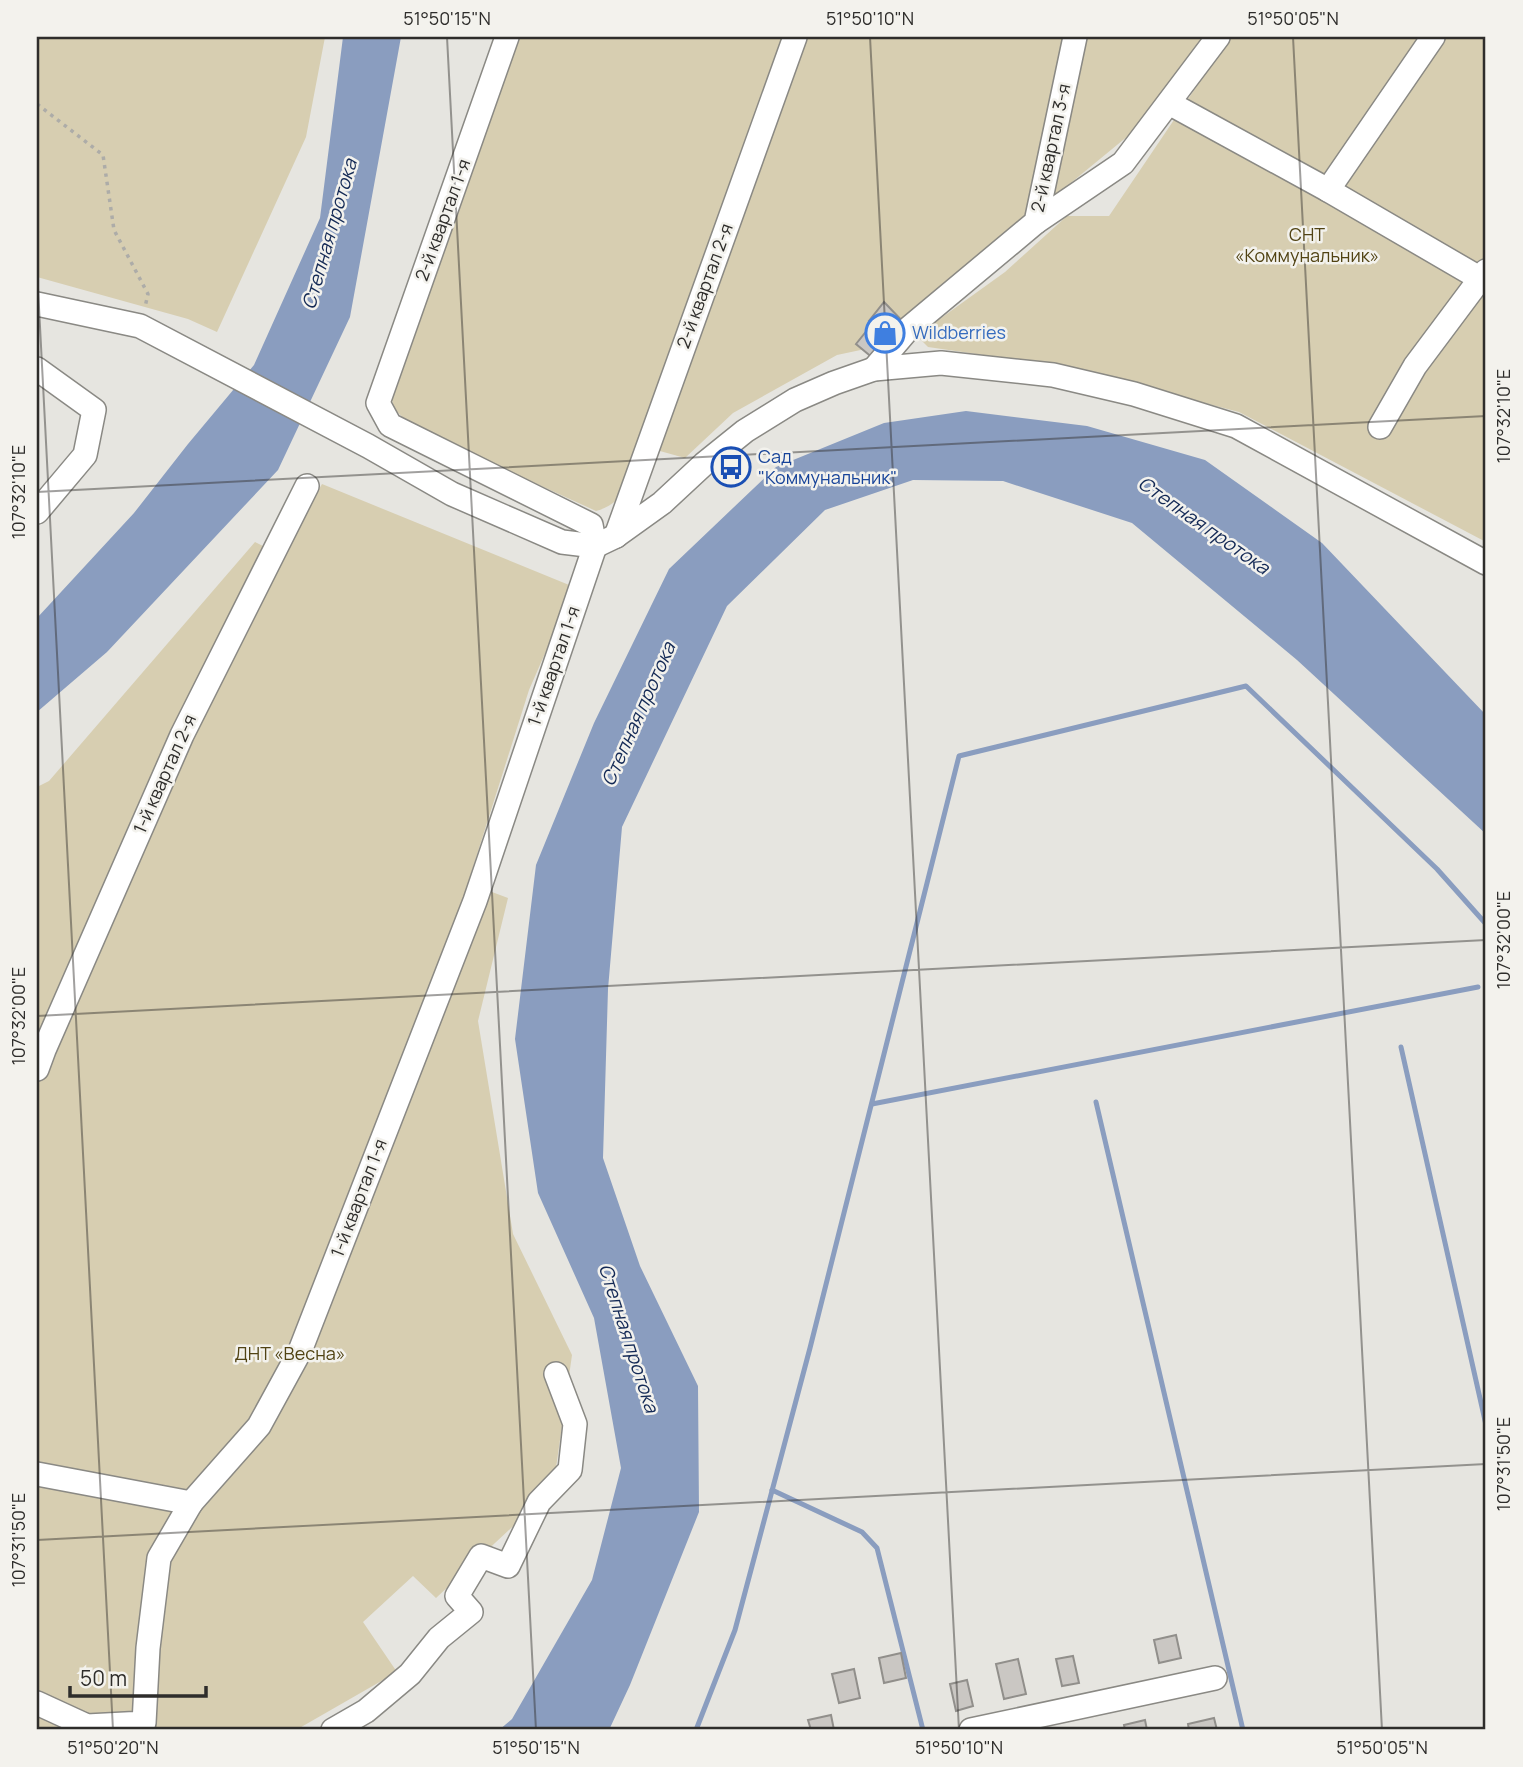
<svg xmlns="http://www.w3.org/2000/svg" width="1523" height="1767" viewBox="0 0 1523 1767" font-family="Manrope,sans-serif">
  <style>
    .green { fill: #d7ceb1 }
    .water { fill: #8a9dbf }
    .lines { fill: none; stroke-linecap: round; stroke-linejoin: round }
    .stream { stroke: #8a9dbf; stroke-width: 5 }
    .building { fill: #cac7c3; stroke: #918f8b; stroke-width: 2 }
    .minor-casing { stroke: #8a8984; stroke-width: 26 }
    .path { stroke: #adaca8; stroke-width: 3.5; stroke-dasharray: 3.5 5; stroke-linecap: butt }
    .minor { stroke: #fff; stroke-width: 23 }
    .ticks { fill: none; stroke: #2e2d2b; stroke-width: 2; stroke-opacity: 0.45 }
    .labels { text-anchor: middle; stroke-width: 5; stroke-linejoin: round; paint-order: stroke }
    .street-label { font-size: 18px; fill: #2e2d2b; stroke: #f3f2ed }
    .park-label { font-size: 18px; fill: #514313; stroke: #f3f2ed }
    .shop-label { font-size: 18px; fill: #366cbe; stroke: #f3f2ed; text-anchor: start }
    .transit-label { font-size: 18px; fill: #164399; stroke: #f3f2ed; text-anchor: start }
    .water-label { font-size: 19px; font-style: italic; fill: #132955; stroke: #f3f2ed }
    .neatline { fill: none; stroke: #2e2d2b; stroke-width: 2.5 }
    .ticks-label { font-size: 18px; text-anchor: middle; fill: #2e2d2b }
  </style>
  <rect width="100%" height="100%" fill="#e6e5e0"/>
  <g class="green">
    <path d="M37 37H325L306 137 217 332 188 319 37 277Z"/>
    <path d="M518 37H1208L1134 131 870 348 837 355 733 413 685 458 642 446C633 473 627 503 596 511L414 428 394 409 391 395Z"/>
    <path d="M1230 37H1486V542L1239 412 1066 367 928 347 909 328 930 326 1005 272 1067 216H1109Z"/>
    <path d="M322 484 574 587 529 690 468 883 508 898 478 1021 513 1234 572 1355 553 1489 436 1598 413 1576 363 1622 397 1672 296 1730H37V787L49 781 255 542 281 555Z"/>
  </g>
  <g class="water">
    <path d="M343 37H401L350 317 278 470 107 652 37 712V618L134 513 188 444 254 365 320 218Z"/>
    <path d="M966 411 1087 426 1205 460 1322 543 1486 715V834L1297 660 1132 523 1003 481 913 480 825 510 727 606 622 827 608 989 603 1158 640 1266 698 1386 699 1512 630 1685 609 1730H499L512 1719 592 1580 621 1468 594 1318 538 1193 515 1039 536 865 594 723 669 569 776 467 884 423Z"/>
  </g>
  <g class="lines">
    <g class="stream">
      <path d="M1401 1047 1486 1425"/>
      <path d="M1096 1102 1243 1730"/>
      <path d="M872 1104 1478 987"/>
      <path d="M772 1490 862 1532 877 1548 923 1730"/>
      <path d="M696 1730 735 1630 810 1348 959 756 1246 686 1437 869 1486 924"/>
    </g>
  </g>
  <g class="building">
    <path d="M884 302 909 328 874 359 856 344 872 324 869 321Z"/>
    <path d="M1176 1635 1181 1658 1159 1663 1154 1640Z"/>
    <path d="M901 1653 906 1678 884 1683 879 1658Z"/>
    <path d="M1073 1656 1079 1683 1062 1686 1056 1659Z"/>
    <path d="M1018 1659 1026 1694 1004 1699 996 1664Z"/>
    <path d="M854 1669 860 1698 839 1703 832 1674Z"/>
    <path d="M967 1680 973 1706 956 1711 950 1684Z"/>
    <path d="M831 1715 834 1730H811L808 1720Z"/>
    <path d="M1214 1718 1217 1730H1189L1188 1724Z"/>
    <path d="M1145 1720 1147 1730H1125L1124 1725Z"/>
  </g>
  <g class="lines">
    <g class="minor-casing">
      <g id="minor">
        <path d="M1169 103 1328 190 1481 279"/>
        <path d="M1328 190 1433 37"/>
        <path d="M1036 222 1123 163 1218 37"/>
        <path d="M37 304 140 326 368 446 452 494 562 542 595 546 616 536 662 503 704 464 745 431 795 400 834 383 874 369 941 363 1053 375 1134 394 1236 426 1486 563"/>
        <path d="M37 369 94 410 85 455 37 512"/>
        <path d="M874 369 909 328 1036 222 1075 37"/>
        <path d="M1380 427 1415 366 1486 271"/>
        <path d="M616 536 795 37"/>
        <path d="M37 1069 44 1050 182 735 307 486"/>
        <path d="M37 1474 191 1503"/>
        <path d="M37 1703 87 1726 144 1723 148 1648 159 1558 191 1503 259 1426 300 1351 475 901 595 546 591 525 390 425 378 403 507 37"/>
        <path d="M333 1730 366 1711 410 1674 439 1638 471 1612 457 1596 481 1556 508 1566 539 1502 570 1470 575 1424 556 1374"/>
        <path d="M971 1730 1215 1678"/>
      </g>
    </g>
    <path class="path" d="M37 104 103 155 114 230 148 294 145 307"/>
    <use href="#minor" class="minor"/>
  </g>
  <path class="ticks" d="M447 37 536 1730M870 37 959 1730M1293 37 1382 1730M37 269 113 1730M37 492 1486 416M37 1016 1486 940M37 1540 1486 1464"/>
  <defs>
    <g id="shop-ring" transform="scale(2.0125)"><circle r="9.5" fill="#f3f2ed" stroke="#3f7fe0" stroke-width="1.5"/><path d="M-5-2.5h2.3a2.7 3.5 0 0 1 5.4 0H5L5.5 6h-11ZM-1.5-2.5h3a1.5 2.3 0 0 0-3 0Z" fill="#3f7fe0"/></g>
    <g id="bus-ring" transform="scale(2.0125)"><circle r="9.5" fill="#f3f2ed" stroke="#1a4fb4" stroke-width="1.5"/><path d="M-5-6H5V4H4V6H2V4H-2V6H-4V4H-5ZM-3.5-4V0h7V-4ZM-3.5 1.2v1.5H-2V1.2ZM2 1.2v1.5H3.5V1.2Z" fill="#1a4fb4"/></g>
  </defs>
  <g fill-rule="evenodd">
    <use href="#shop-ring" x="885" y="333"/>
    <use href="#bus-ring" x="731" y="467"/>
  </g>
  <g class="labels">
    <g class="street-label">
      <text transform="translate(1051 148) rotate(-78)" y="6">2-й квартал 3-я</text>
      <text transform="translate(443 220) rotate(-70)" y="6">2-й квартал 1-я</text>
      <text transform="translate(705 286) rotate(-70)" y="6">2-й квартал 2-я</text>
      <text transform="translate(554 666) rotate(-71)" y="6">1-й квартал 1-я</text>
      <text transform="translate(165 774) rotate(-66)" y="6">1-й квартал 2-я</text>
      <text transform="translate(359 1198) rotate(-69)" y="6">1-й квартал 1-я</text>
    </g>
    <g class="park-label">
      <text x="1307" y="241">СНТ<tspan x="1307" dy="21">«Коммунальник»</tspan></text>
      <text x="290" y="1360">ДНТ «Весна»</text>
    </g>
    <g class="shop-label">
      <text x="912" y="339">Wildberries</text>
    </g>
    <g class="transit-label">
      <text x="758" y="463">Сад<tspan x="758" dy="21">"Коммунальник"</tspan></text>
    </g>
    <g class="water-label">
      <text transform="translate(329 234) rotate(-74)" y="7">Степная протока</text>
      <text transform="translate(1204 525) rotate(35)" y="7">Степная протока</text>
      <text transform="translate(638 714) rotate(-66)" y="7">Степная протока</text>
      <text transform="translate(629 1338) rotate(72)" y="7">Степная протока</text>
    </g>
  </g>
  <rect width="1523" height="1767" fill="none" stroke="#f3f2ed" stroke-width="77"/>
  <path d="M70 1686v10h136v-10" fill="none" stroke="#2e2d2b" stroke-width="3.5"/>
  <text x="80" y="1686" font-size="21" fill="#2e2d2b" stroke="#f3f2ed" stroke-width="5" paint-order="stroke">50 m</text>
  <rect x="38" y="38" width="1446" height="1690" class="neatline"/>
  <g class="ticks-label">
    <text x="447" y="25">51°50'15"N</text>
    <text x="870" y="25">51°50'10"N</text>
    <text x="1293" y="25">51°50'05"N</text>
    <text transform="translate(1504 416) rotate(-90)" y="6">107°32'10"E</text>
    <text transform="translate(19 492) rotate(-90)" y="6">107°32'10"E</text>
    <text transform="translate(1504 940) rotate(-90)" y="6">107°32'00"E</text>
    <text transform="translate(19 1016) rotate(-90)" y="6">107°32'00"E</text>
    <text transform="translate(1504 1464) rotate(-90)" y="6">107°31'50"E</text>
    <text transform="translate(19 1540) rotate(-90)" y="6">107°31'50"E</text>
    <text x="113" y="1754">51°50'20"N</text>
    <text x="536" y="1754">51°50'15"N</text>
    <text x="959" y="1754">51°50'10"N</text>
    <text x="1382" y="1754">51°50'05"N</text>
  </g>
</svg>
